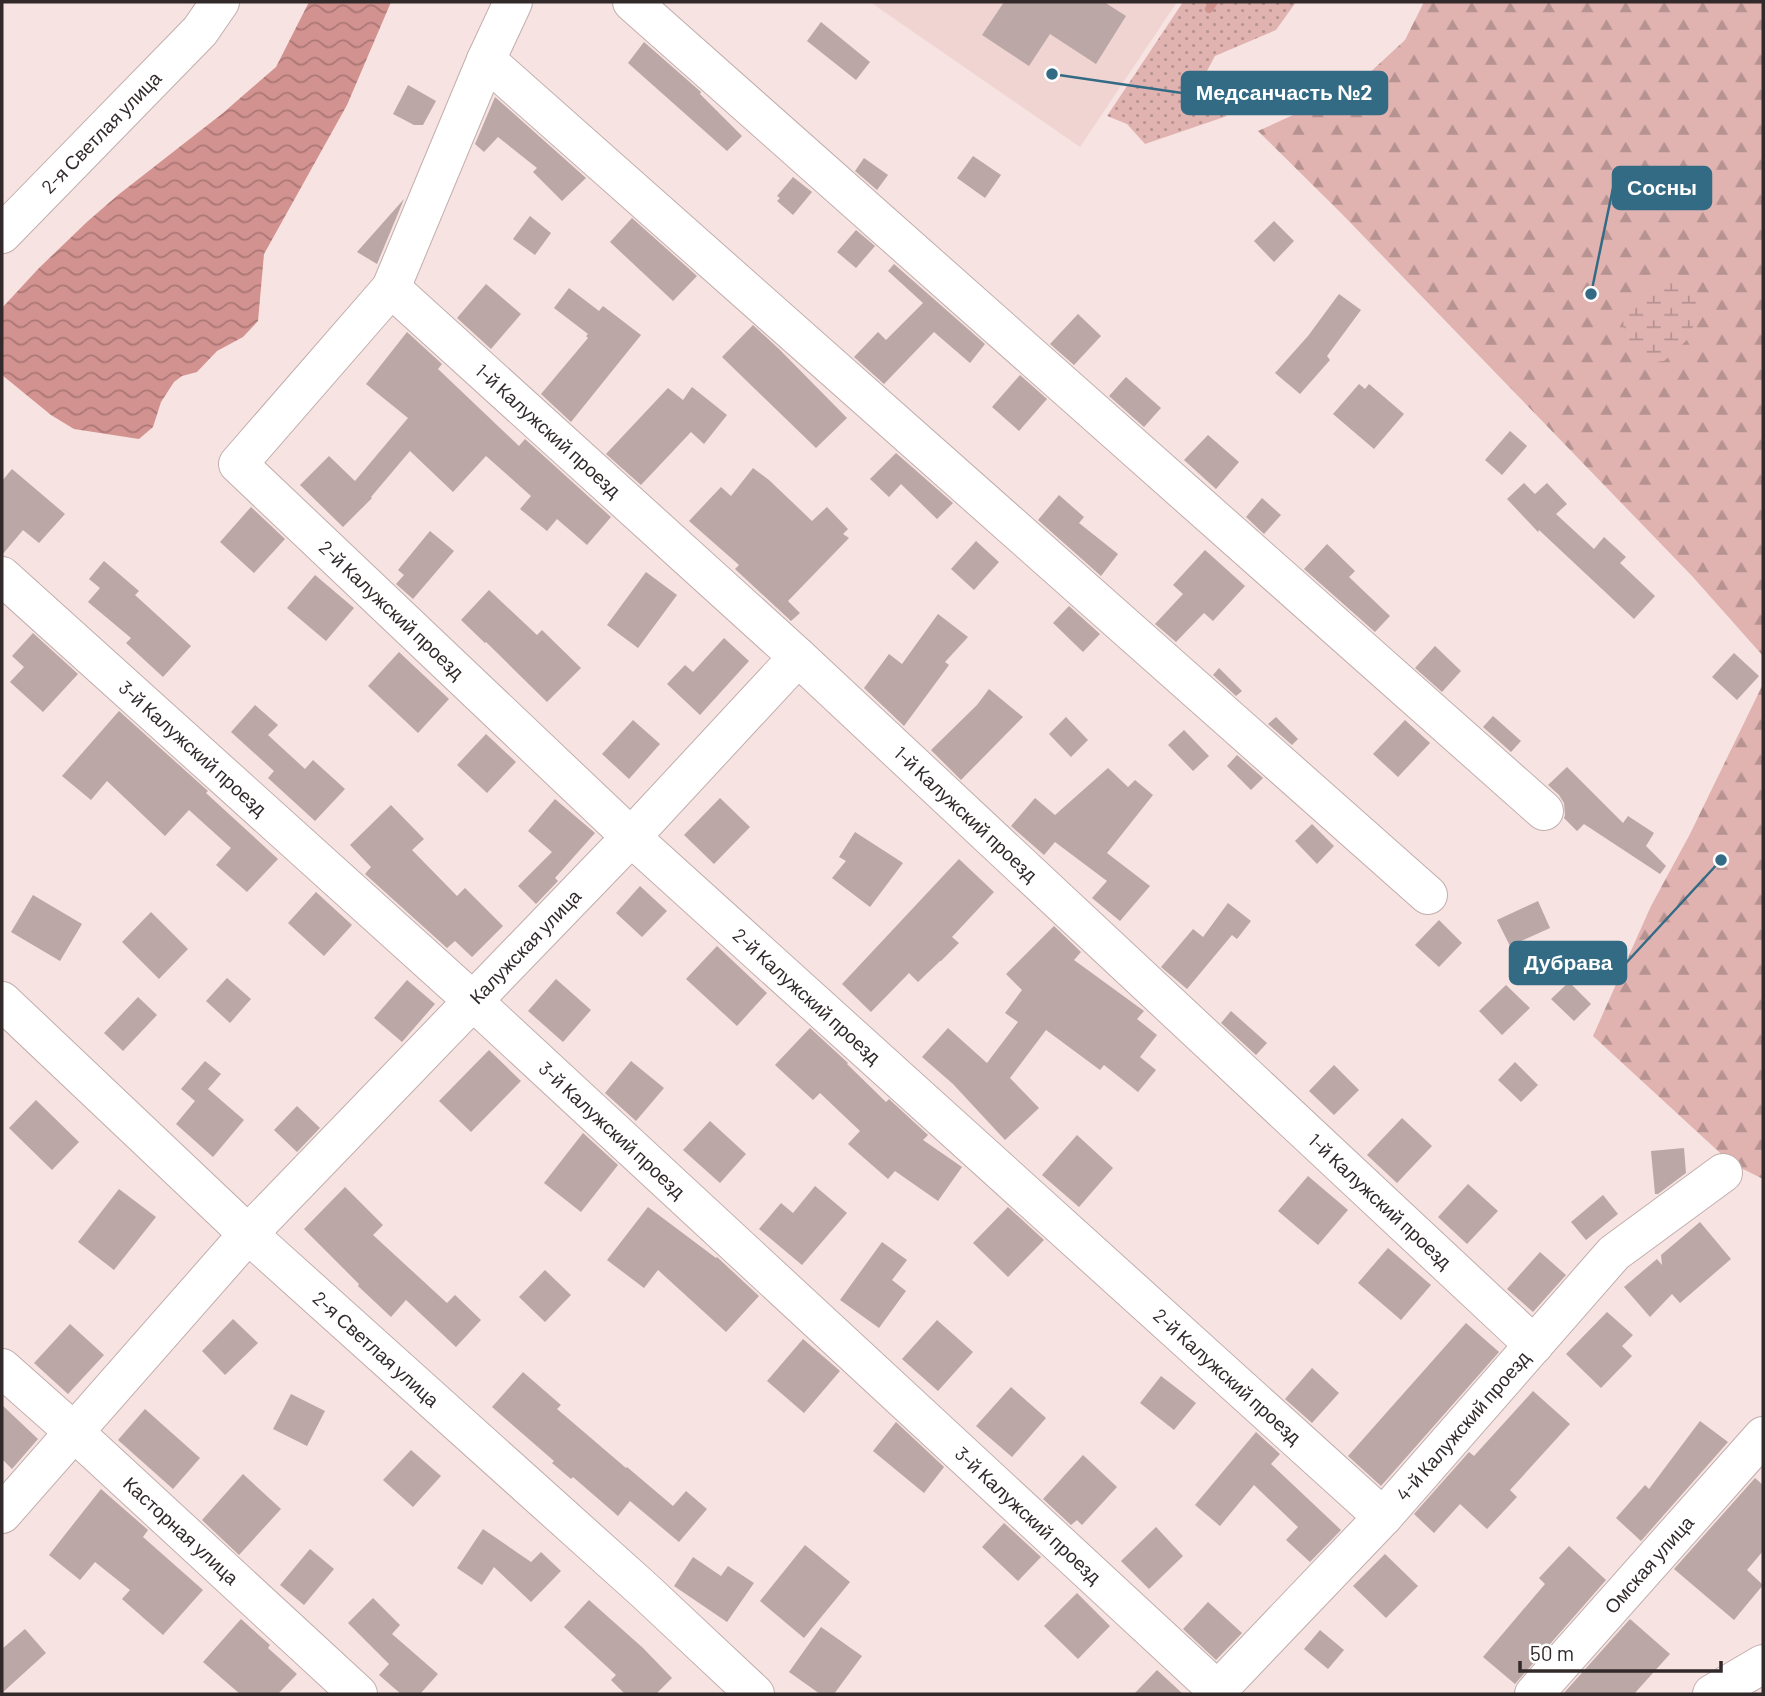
<svg xmlns="http://www.w3.org/2000/svg" width="1765" height="1696" viewBox="0 0 1765 1696" font-family="Barlow,sans-serif">
  <style>
    .built { fill: #f0d4d2 }
    .grass { fill: url(#grass-dots) }
    .forest { fill: url(#forest-firs) }
    .wetland { fill: url(#wetland-marsh) }
    .water { fill: url(#water-waves) }
    .lines { fill: none; stroke-linecap: round; stroke-linejoin: round }
    .stream { stroke: #d2928f; stroke-width: 8 }
    .building { fill: #baa7a6 }
    .minor-casing { stroke: #c2aead; stroke-width: 40 }
    .minor { stroke: #fff; stroke-width: 38 }
    .labels { text-anchor: middle; stroke-width: 5; stroke-linejoin: round; paint-order: stroke }
    .street-label { font-size: 19px; fill: #322a2a; stroke: #fff }
    .leader { fill: none; stroke: #336b85; stroke-width: 2.5 }
    .callout-dot { fill: #336b85; stroke: #fff; stroke-width: 2.5 }
    .callout { fill: #336b85; stroke: #336b85; stroke-width: 2.5 }
    .callout-label { font-size: 21px; text-anchor: middle; font-weight: bold; fill: #fff }
  </style>
  <defs>
    <pattern id="grass-dots" width="8" height="8" patternUnits="userSpaceOnUse" patternTransform="scale(1.75)"><rect width="8" height="8" fill="#e0b3b1"/><path d="M2 2h.1M6 6h.1" fill="none" stroke="#b69290" stroke-width="1.8" stroke-linecap="round"/></pattern>
    <pattern id="forest-firs" width="22" height="20" patternUnits="userSpaceOnUse" patternTransform="scale(1.75)"><rect width="22" height="20" fill="#e0b3b1"/><path d="M5 1l3.5 6h-7zM16 11l3.5 6h-7z" fill="#b69290"/></pattern>
    <pattern id="wetland-marsh" width="20" height="14" patternUnits="userSpaceOnUse" patternTransform="scale(1.75)"><rect width="20" height="14" fill="#e0b3b1"/><path d="M1 5h8M5 5V1M11 12h8M15 12V8" fill="none" stroke="#b69290"/></pattern>
    <pattern id="water-waves" width="16" height="10" patternUnits="userSpaceOnUse" patternTransform="scale(1.75)"><rect width="16" height="10" fill="#d2928f"/><path d="M0 5q4-4 8 0t8 0" fill="none" stroke="#ab7775"/></pattern>
  </defs>
  <rect width="100%" height="100%" fill="#f7e3e1"/>
  <path class="built" d="M870 2H1177L1080 147Z"/>
  <path class="grass" d="M1183 2H1296L1276 30 1215 56 1201 82 1227 116 1145 144 1127 124 1107 116Z"/>
  <g class="forest">
    <path d="M1424 2H1763V656L1692 576 1342 214 1258 131 1353 88 1405 40Z"/>
    <path d="M1763 684V1179L1731 1163 1593 1036 1651 906 1690 834Z"/>
  </g>
  <path class="wetland" d="M1677 277 1693 291 1701 311 1686 341 1664 361 1652 362 1635 352 1624 337 1623 315 1657 283Z"/>
  <path class="water" d="M309 2H391L347 105 264 254 258 321 243 337 217 351 197 372 182 376 174 382 161 402 153 427 139 439 74 429 51 415 2 375V308L39 268 88 221 118 195 223 113 276 67Z"/>
  <g class="lines">
    <path class="stream" d="M1209 9 1214 2"/>
  </g>
  <g class="building">
    <path d="M1004 2H1104L1126 16 1096 64 1050 34 1029 66 982 35Z"/>
    <path d="M821 22 870 62 856 80 807 41Z"/>
    <path d="M644 42 701 92 700 94 742 136 727 151 628 63Z"/>
    <path d="M408 85 436 101 423 125H414L393 114Z"/>
    <path d="M495 97 586 178 562 201 533 172 537 168 498 137 484 152 475 144Z"/>
    <path d="M973 156 1001 175 985 198 957 178Z"/>
    <path d="M864 158 888 175 877 190 855 171Z"/>
    <path d="M793 177 812 192 793 215 777 201 780 198 777 196Z"/>
    <path d="M404 199 377 264 357 252Z"/>
    <path d="M530 216 551 233 535 255 513 239Z"/>
    <path d="M632 218 697 276 673 301 610 242Z"/>
    <path d="M1274 221 1294 241 1274 262 1254 241Z"/>
    <path d="M856 230 875 246 856 268 837 252Z"/>
    <path d="M894 264 985 344 970 363 934 332 884 384 854 357 878 332 886 340 923 303 888 271Z"/>
    <path d="M486 284 521 314 491 349 457 318Z"/>
    <path d="M569 288 599 311 603 306 641 335 571 422 541 394 588 338 586 336 588 334 554 308Z"/>
    <path d="M1339 294 1361 310 1327 356 1330 360 1300 394 1275 373 1308 336Z"/>
    <path d="M1078 314 1101 336 1074 365 1050 344Z"/>
    <path d="M753 325 780 350 847 418 816 448 722 357Z"/>
    <path d="M407 332 442 364 438 369 519 446 525 439 611 517 587 545 557 519 547 531 520 509 531 496 486 456 453 492 410 451 371 497 372 498 343 527 300 485 329 456 355 481 408 418 366 384Z"/>
    <path d="M1020 375 1047 399 1019 431 992 407Z"/>
    <path d="M1126 377 1161 408 1144 427 1109 396Z"/>
    <path d="M1359 384 1365 389 1369 384 1404 414 1374 449 1333 414Z"/>
    <path d="M692 387 727 415 704 444 691 432 641 485 606 454 668 388 683 400Z"/>
    <path d="M1510 431 1527 446 1502 475 1485 460Z"/>
    <path d="M1208 435 1239 462 1216 489 1184 460Z"/>
    <path d="M896 453 953 503 937 519 901 484 889 497 870 479Z"/>
    <path d="M753 468 769 480 812 521 827 507 848 529 843 534 849 538 788 601 800 613 791 621 735 569 739 565 689 521 721 487 731 496Z"/>
    <path d="M12 469 65 514 39 543 23 530 2 555V481Z"/>
    <path d="M1524 483 1535 494 1547 483 1567 504 1556 514 1594 549 1604 537 1626 557 1620 563 1655 596 1634 619 1539 530 1538 532 1507 499Z"/>
    <path d="M1059 495 1084 517 1079 523 1118 554 1101 576 1038 520Z"/>
    <path d="M1262 498 1281 515 1264 534 1246 517Z"/>
    <path d="M251 507 285 539 254 573 220 542Z"/>
    <path d="M430 531 454 551 413 599 396 584 404 575 398 570Z"/>
    <path d="M976 541 999 562 974 590 951 569Z"/>
    <path d="M1327 544 1355 571 1349 577 1390 616 1375 632 1304 569Z"/>
    <path d="M1205 550 1245 586 1213 621 1204 613 1176 642 1155 624 1183 594 1173 585Z"/>
    <path d="M104 561 139 591 135 595 191 646 163 677 126 643 131 638 88 602 100 588 89 579Z"/>
    <path d="M646 572 677 595 638 648 607 625Z"/>
    <path d="M315 575 354 608 326 641 287 608Z"/>
    <path d="M489 590 537 635 542 630 581 668 547 702 486 642 485 643 461 620Z"/>
    <path d="M1069 606 1100 634 1083 652 1053 623Z"/>
    <path d="M938 614 968 637 945 662 949 665 904 726 864 688 889 654 902 664Z"/>
    <path d="M33 633 78 674 43 712 10 682 24 667 12 656Z"/>
    <path d="M724 638 749 661 700 715 667 684 685 665 693 672Z"/>
    <path d="M1435 646 1461 671 1442 692 1415 668Z"/>
    <path d="M399 652 449 699 418 733 368 686Z"/>
    <path d="M1734 653 1759 676 1737 700 1712 677Z"/>
    <path d="M1219 668 1242 691 1236 696 1213 675Z"/>
    <path d="M989 689 1023 717 961 780 931 750 977 705Z"/>
    <path d="M255 705 278 725 268 735 305 769 313 760 345 789 315 821 268 778 274 771 231 732Z"/>
    <path d="M119 711 208 791 206 793 278 859 247 892 216 865 231 848 189 810 165 836 107 781 91 800 62 776Z"/>
    <path d="M1493 716 1521 741 1511 752 1483 727Z"/>
    <path d="M1066 717 1088 740 1071 757 1049 734Z"/>
    <path d="M1276 717 1298 739 1292 745 1268 724Z"/>
    <path d="M633 720 660 744 629 779 602 754Z"/>
    <path d="M1405 720 1430 743 1398 777 1373 754Z"/>
    <path d="M1184 730 1209 756 1193 771 1168 745Z"/>
    <path d="M486 734 516 762 487 793 457 765Z"/>
    <path d="M1237 755 1263 778 1251 790 1227 766Z"/>
    <path d="M1567 767 1623 823 1628 816 1654 833 1646 846 1666 866 1660 874 1584 824 1577 831 1564 818 1565 815 1564 803 1559 795 1548 785Z"/>
    <path d="M1108 768 1128 787 1135 780 1153 795 1107 853 1150 886 1120 921 1092 898 1107 881 1055 842 1044 855 1011 826 1035 798 1055 815Z"/>
    <path d="M720 798 750 827 714 864 684 835Z"/>
    <path d="M555 799 595 833 555 878 558 881 536 904 518 886 552 852 528 831Z"/>
    <path d="M391 805 424 839 412 850 457 896 465 888 503 926 472 957 455 941 447 948 365 874 371 867 350 845Z"/>
    <path d="M1312 824 1334 846 1317 864 1295 841Z"/>
    <path d="M855 832 903 863 870 907 832 878 846 861 839 857Z"/>
    <path d="M959 859 994 892 952 937 959 943 941 961H940L918 982 909 973 871 1012 842 984Z"/>
    <path d="M640 886 667 911 642 937 616 913Z"/>
    <path d="M316 892 352 925 324 956 288 923Z"/>
    <path d="M33 895 82 924 60 961 11 932Z"/>
    <path d="M1538 901 1550 928 1510 946 1497 920Z"/>
    <path d="M1228 903 1251 921 1237 939 1232 935 1187 989 1161 967 1193 929 1203 937Z"/>
    <path d="M151 912 188 949 159 979 122 942Z"/>
    <path d="M1439 920 1462 943 1439 967 1415 945Z"/>
    <path d="M1054 926 1081 952 1074 960 1144 1011 1137 1019 1157 1035 1140 1057 1156 1070 1138 1092 1104 1065 1100 1070 1046 1030 1010 1078 1039 1108 1005 1140 953 1084 922 1057 948 1028 987 1063 1018 1022 1005 1013 1022 990 1006 974Z"/>
    <path d="M717 946 767 993 737 1026 686 979Z"/>
    <path d="M227 978 251 999 230 1023 206 1001Z"/>
    <path d="M556 979 591 1010 563 1042 528 1011Z"/>
    <path d="M407 980 435 1004 402 1042 374 1018Z"/>
    <path d="M1569 982 1591 1004 1574 1021 1551 999Z"/>
    <path d="M1506 985 1530 1008 1502 1035 1479 1011Z"/>
    <path d="M138 997 157 1015 123 1051 104 1033Z"/>
    <path d="M1231 1011 1267 1043 1256 1055 1221 1023Z"/>
    <path d="M810 1028 848 1063 847 1064 886 1102 889 1099 928 1135 923 1140 962 1167 938 1201 895 1171 888 1179 848 1144 860 1131 820 1093 813 1100 775 1065Z"/>
    <path d="M489 1050 521 1081 471 1132 439 1101Z"/>
    <path d="M205 1061 221 1074 208 1089 244 1120 213 1157 176 1124 195 1101 181 1089Z"/>
    <path d="M631 1061 664 1088 636 1121 605 1093Z"/>
    <path d="M1515 1062 1538 1085 1521 1102 1498 1080Z"/>
    <path d="M1334 1065 1359 1090 1334 1115 1309 1091Z"/>
    <path d="M36 1100 79 1142 52 1170 9 1128Z"/>
    <path d="M297 1106 320 1128 297 1152 274 1130Z"/>
    <path d="M1402 1118 1432 1146 1397 1183 1367 1155Z"/>
    <path d="M710 1121 746 1154 720 1183 683 1150Z"/>
    <path d="M583 1133 618 1165 581 1212 544 1183Z"/>
    <path d="M1077 1135 1113 1168 1079 1207 1042 1175Z"/>
    <path d="M1684 1148 1686 1173 1658 1194H1655L1651 1151Z"/>
    <path d="M1308 1176 1348 1210 1318 1245 1278 1211Z"/>
    <path d="M1468 1184 1498 1211 1467 1244 1438 1217Z"/>
    <path d="M815 1186 847 1213 802 1265 759 1229 781 1203 793 1213Z"/>
    <path d="M345 1187 383 1225 373 1235 447 1303 455 1295 481 1320 456 1347 406 1300 391 1317 358 1286 359 1284 304 1229Z"/>
    <path d="M119 1189 156 1217 114 1270 78 1242Z"/>
    <path d="M1603 1195 1618 1214 1586 1240 1571 1222Z"/>
    <path d="M648 1207 716 1258 717 1257 759 1296 726 1332 658 1270 644 1288 607 1260Z"/>
    <path d="M1008 1207 1044 1240 1008 1277 973 1243Z"/>
    <path d="M1700 1222 1731 1259 1680 1303 1672 1294 1650 1317 1624 1287 1657 1259 1662 1265 1661 1255Z"/>
    <path d="M882 1242 907 1260 892 1280 906 1291 879 1328 840 1300Z"/>
    <path d="M1388 1248 1431 1285 1401 1320 1358 1283Z"/>
    <path d="M1540 1252 1566 1275 1533 1312 1507 1289Z"/>
    <path d="M545 1270 571 1295 545 1322 519 1297Z"/>
    <path d="M1607 1312 1633 1335 1622 1346 1632 1356 1601 1388 1566 1354Z"/>
    <path d="M233 1319 258 1343 225 1375 202 1351Z"/>
    <path d="M937 1320 973 1352 938 1391 902 1359Z"/>
    <path d="M1466 1323 1499 1352 1381 1486 1348 1456Z"/>
    <path d="M70 1324 104 1355 68 1394 34 1363Z"/>
    <path d="M803 1339 840 1371 804 1413 767 1381Z"/>
    <path d="M1312 1368 1339 1393 1312 1423 1285 1399Z"/>
    <path d="M523 1372 561 1405 557 1409 626 1468 627 1467 673 1506 686 1491 707 1509 679 1542 630 1501 618 1516 573 1477 571 1479 552 1463 554 1461 492 1407Z"/>
    <path d="M1161 1376 1196 1403 1174 1430 1140 1403Z"/>
    <path d="M1011 1387 1046 1418 1012 1457 976 1426Z"/>
    <path d="M1533 1391 1570 1424 1510 1490 1517 1497 1487 1529 1460 1504 1434 1533 1414 1514 1469 1452 1474 1456Z"/>
    <path d="M291 1394 325 1411 307 1446 273 1429Z"/>
    <path d="M2 1405 38 1439 12 1469 2 1459Z"/>
    <path d="M145 1409 200 1458 173 1489 118 1440Z"/>
    <path d="M1700 1421 1728 1442 1641 1541 1616 1518 1645 1485 1649 1489Z"/>
    <path d="M896 1422 944 1467 924 1493 873 1451Z"/>
    <path d="M1256 1432 1280 1454 1271 1464 1341 1530 1310 1562 1286 1540 1298 1527 1254 1485 1220 1526 1195 1505Z"/>
    <path d="M411 1450 441 1476 413 1507 383 1480Z"/>
    <path d="M1083 1455 1117 1487 1082 1525 1077 1520 1071 1525 1043 1499Z"/>
    <path d="M243 1474 281 1509 239 1555 202 1520Z"/>
    <path d="M1755 1478 1763 1485V1551L1747 1570 1763 1585 1734 1620 1674 1569Z"/>
    <path d="M101 1489 148 1530 143 1537 203 1590 163 1635 122 1599 130 1590 95 1562 80 1580 49 1555Z"/>
    <path d="M1004 1523 1041 1557 1018 1581 982 1547Z"/>
    <path d="M1156 1527 1183 1556 1149 1589 1121 1561Z"/>
    <path d="M483 1529 531 1562 541 1552 561 1571 531 1602 494 1567 482 1585 457 1568Z"/>
    <path d="M805 1545 850 1582 804 1638 760 1601Z"/>
    <path d="M1569 1546 1606 1580 1515 1684 1483 1657 1545 1584 1539 1578Z"/>
    <path d="M310 1549 334 1569 304 1605 280 1585Z"/>
    <path d="M1385 1554 1418 1586 1386 1618 1353 1586Z"/>
    <path d="M693 1557 721 1576 728 1566 754 1583 727 1622 674 1586Z"/>
    <path d="M1077 1593 1110 1626 1078 1659 1044 1626Z"/>
    <path d="M373 1598 400 1625 392 1634 438 1674 420 1694H401L379 1675 389 1664 348 1623Z"/>
    <path d="M589 1600 643 1648 672 1678 656 1694H625L611 1680 616 1675 564 1627Z"/>
    <path d="M1208 1602 1242 1633 1216 1660 1183 1629Z"/>
    <path d="M241 1619 270 1645 268 1648 297 1674 278 1694H240L203 1662Z"/>
    <path d="M1630 1619 1670 1654 1634 1694H1563Z"/>
    <path d="M821 1627 862 1656 834 1694H820L789 1672Z"/>
    <path d="M25 1629 46 1653 2 1693V1649Z"/>
    <path d="M1320 1630 1344 1650 1328 1669 1304 1649Z"/>
    <path d="M1157 1670 1183 1694H1134Z"/>
  </g>
  <g class="lines">
    <g class="minor-casing">
      <g id="minor">
        <path id="s1" d="M513 2 486 60 391 288 238 464 631 837 1383 1517"/>
        <path d="M632 2 1544 811"/>
        <path d="M486 60 1428 895"/>
        <path id="s2" d="M2 234 200 31 220 2"/>
        <path id="s3" d="M391 288 798 657 1534 1345"/>
        <path id="s4" d="M2 576 473 1001 1217 1690"/>
        <path id="s5" d="M2 1001 248 1234 644 1590 755 1694"/>
        <path id="s6" d="M2 1368 73 1431 358 1694"/>
        <path id="s7" d="M2 1514 248 1234 631 837 798 657"/>
        <path id="s8" d="M1214 1694 1383 1517 1614 1253 1723 1173"/>
        <path id="s9" d="M1534 1694 1763 1436"/>
        <path d="M1712 1694 1763 1664"/>
      </g>
    </g>
    <use href="#minor" class="minor"/>
  </g>
  <g class="labels">
    <g class="street-label">
      <text dy="7" stroke="none"><textPath href="#s2" startOffset="142">2-я Светлая улица</textPath></text>
      <text dy="7" stroke="none"><textPath href="#s3" startOffset="212">1-й Калужский проезд</textPath></text>
      <text dy="7" stroke="none"><textPath href="#s1" startOffset="756">2-й Калужский проезд</textPath></text>
      <text dy="7" stroke="none"><textPath href="#s4" startOffset="257">3-й Калужский проезд</textPath></text>
      <text dy="7" stroke="none"><textPath href="#s3" startOffset="779">1-й Калужский проезд</textPath></text>
      <text dy="7" stroke="none"><textPath href="#s7" startOffset="772">Калужская улица</textPath></text>
      <text dy="7" stroke="none"><textPath href="#s1" startOffset="1323">2-й Калужский проезд</textPath></text>
      <text dy="7" stroke="none"><textPath href="#s4" startOffset="824">3-й Калужский проезд</textPath></text>
      <text dy="7" stroke="none"><textPath href="#s3" startOffset="1346">1-й Калужский проезд</textPath></text>
      <text dy="7" stroke="none"><textPath href="#s5" startOffset="511">2-я Светлая улица</textPath></text>
      <text dy="7" stroke="none"><textPath href="#s1" startOffset="1890">2-й Калужский проезд</textPath></text>
      <text dy="7" stroke="none"><textPath href="#s8" startOffset="366">4-й Калужский проезд</textPath></text>
      <text dy="7" stroke="none"><textPath href="#s4" startOffset="1391">3-й Калужский проезд</textPath></text>
      <text dy="7" stroke="none"><textPath href="#s6" startOffset="242">Касторная улица</textPath></text>
      <text dy="7" stroke="none"><textPath href="#s9" startOffset="173">Омская улица</textPath></text>
    </g>
  </g>
  <path class="leader" d="M1052 74L1182 93M1591 294L1613 188M1721 860L1626 963"/>
  <g class="callout-dot">
    <circle cx="1052" cy="74" r="7"/>
    <circle cx="1591" cy="294" r="7"/>
    <circle cx="1721" cy="860" r="7"/>
  </g>
  <g class="callout">
    <rect x="1182" y="72" width="205" height="42" rx="7"/>
    <rect x="1613" y="167" width="98" height="42" rx="7"/>
    <rect x="1510" y="942" width="116" height="42" rx="7"/>
  </g>
  <g class="callout-label">
    <text x="1284" y="100">Медсанчасть №2</text>
    <text x="1662" y="195">Сосны</text>
    <text x="1568" y="970">Дубрава</text>
  </g>
  <rect width="1765" height="1696" fill="none" stroke="#322a2a" stroke-width="7"/>
  <path d="M1520 1661v10h201v-10" fill="none" stroke="#322a2a" stroke-width="3.5"/>
  <text x="1530" y="1661" font-size="21" fill="#322a2a" stroke="#ffffff" stroke-width="5" paint-order="stroke">50 m</text>
</svg>
